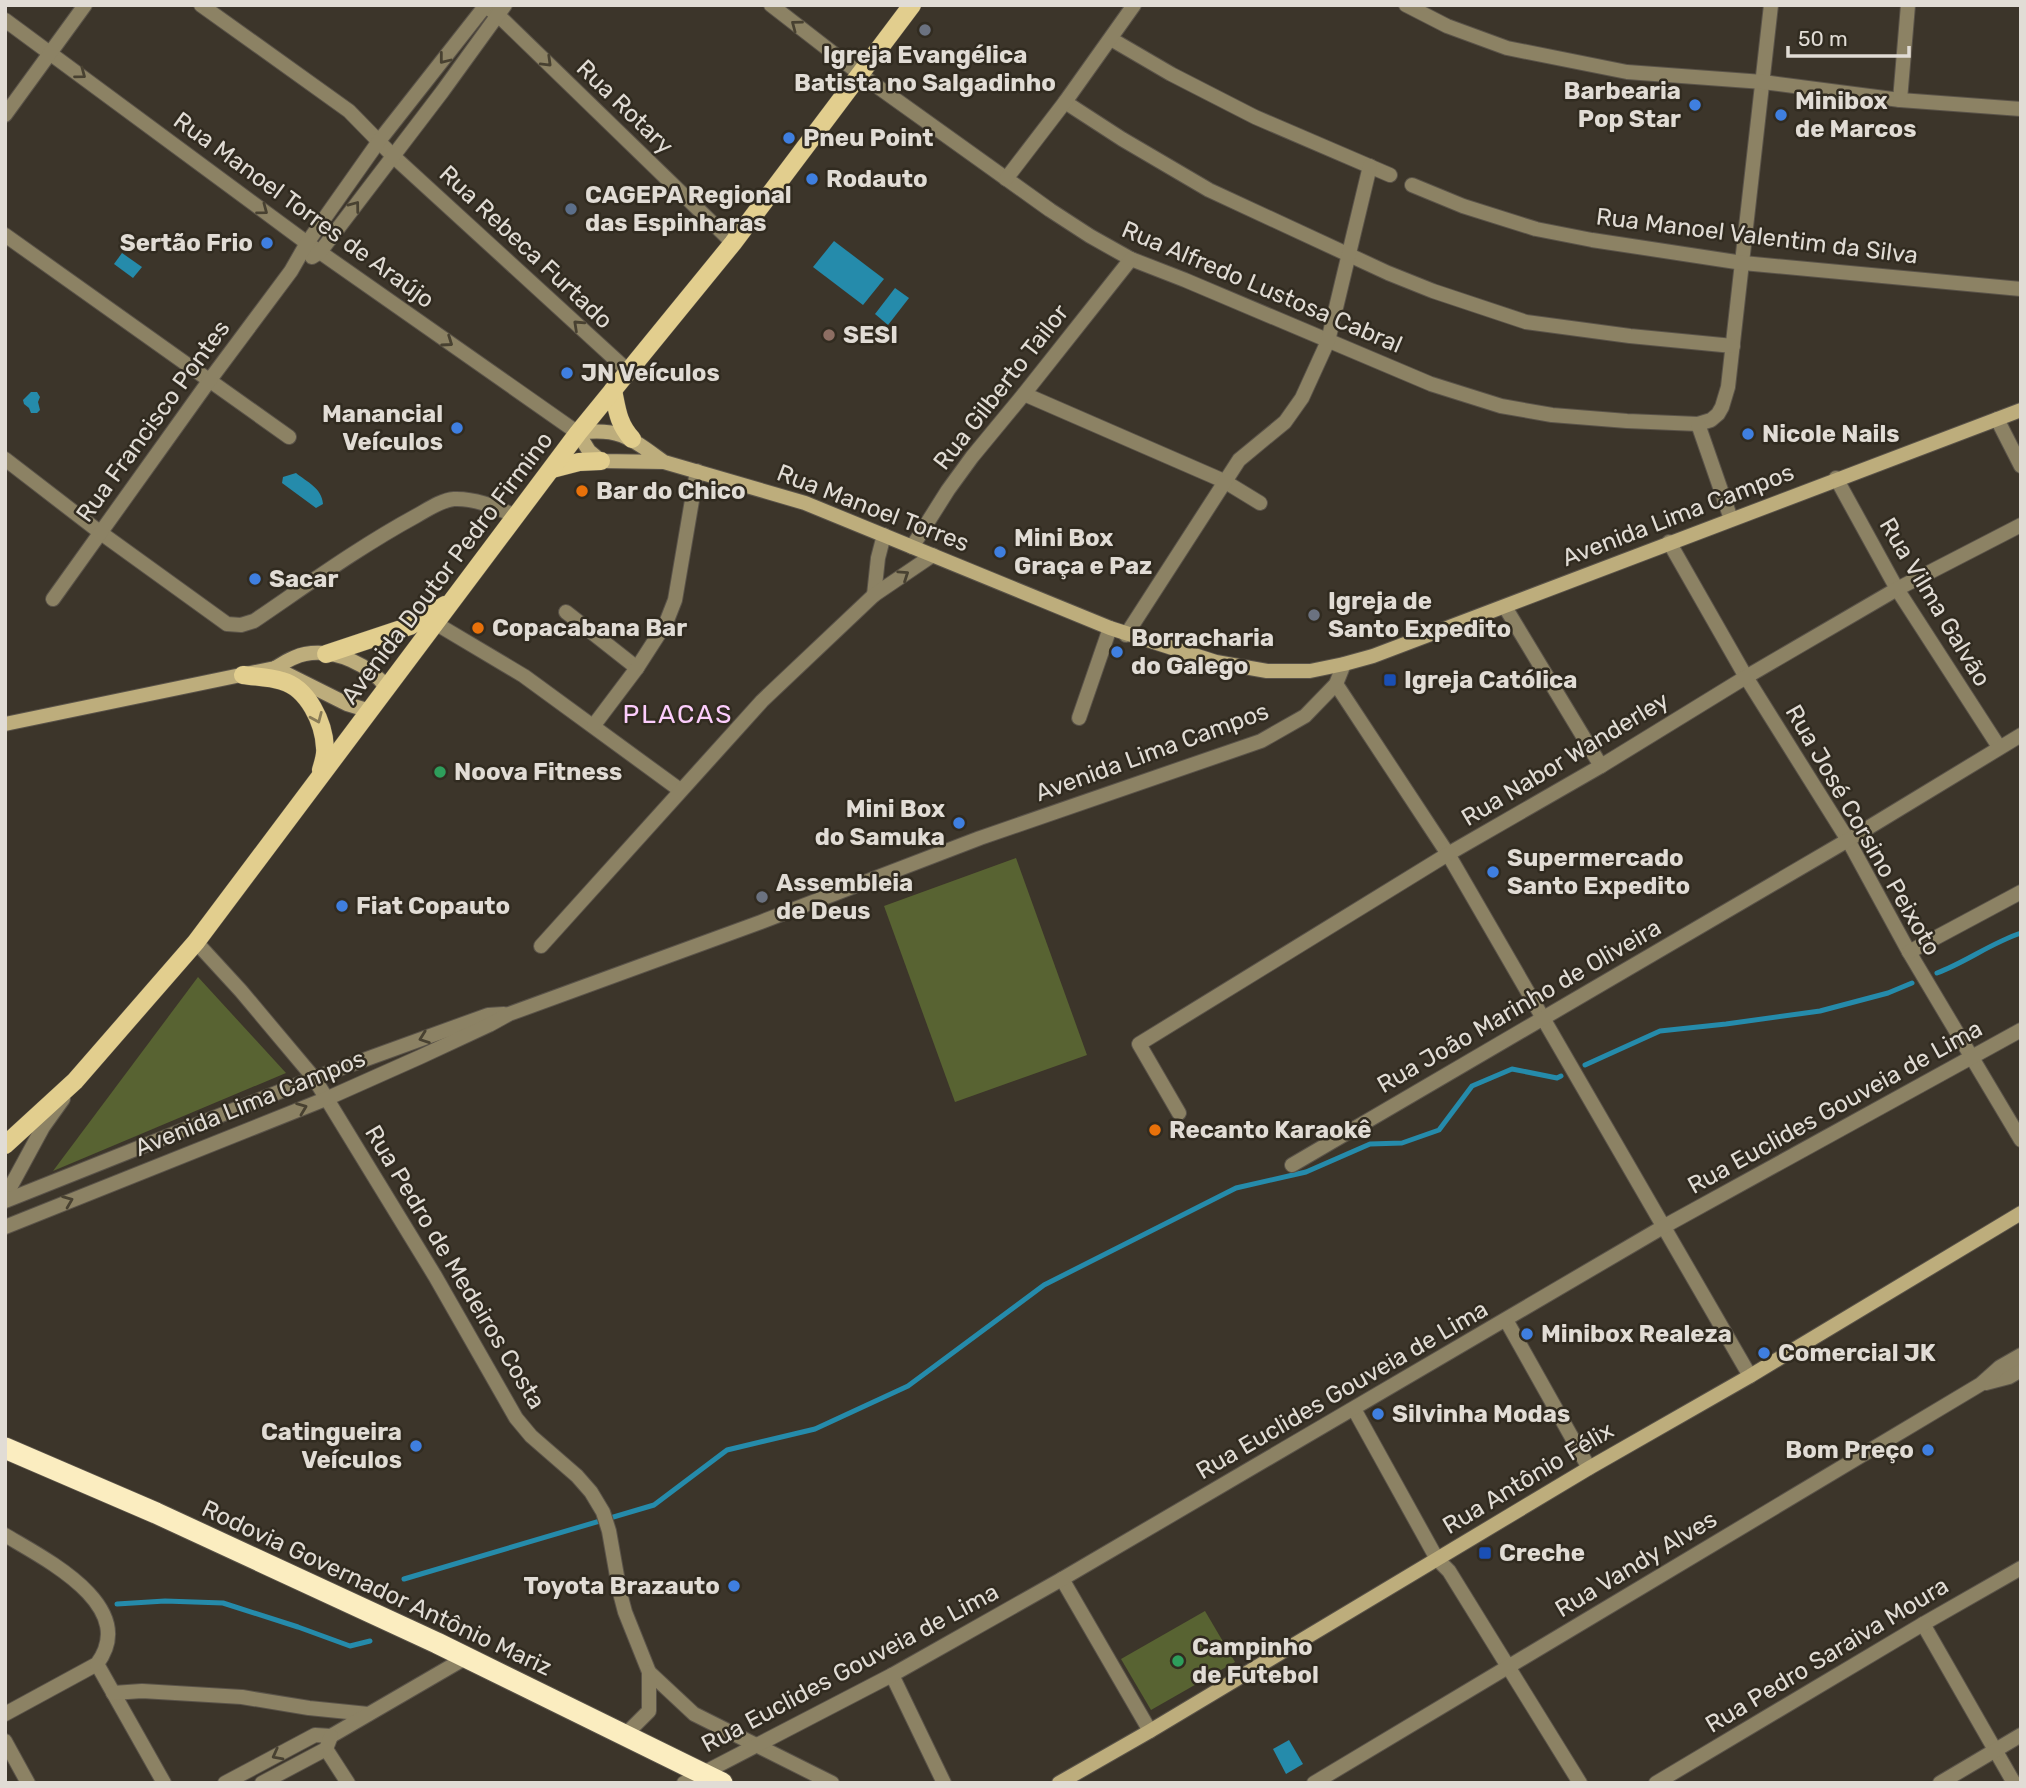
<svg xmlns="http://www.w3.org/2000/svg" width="2026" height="1788" viewBox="0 0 2026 1788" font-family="Rubik,sans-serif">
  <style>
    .green { fill: #586332 }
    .water { fill: #258bab }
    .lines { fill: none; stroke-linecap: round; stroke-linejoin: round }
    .stream { stroke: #258bab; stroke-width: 5 }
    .street-casing { stroke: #5a5349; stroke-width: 16 }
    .secondary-casing { stroke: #5a5349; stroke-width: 16 }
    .primary-casing { stroke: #5a5349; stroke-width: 19 }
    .highway-casing { stroke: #5a5349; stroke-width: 23 }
    .street { stroke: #8c8264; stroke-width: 14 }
    .secondary { stroke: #bdad7c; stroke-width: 14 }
    .primary { stroke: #e2ce8e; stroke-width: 18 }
    .highway { stroke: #fbedc0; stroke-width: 21 }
    .oneway { stroke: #484131 }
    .oneway2 { stroke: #8a7c57 }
    .worship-dot { fill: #6b7280; stroke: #312b20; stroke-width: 2.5 }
    .shop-dot { fill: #3f7fe0; stroke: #312b20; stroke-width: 2.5 }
    .service-dot { fill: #5c6f8a; stroke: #312b20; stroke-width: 2.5 }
    .education-dot { fill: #8d6e63; stroke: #312b20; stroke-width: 2.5 }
    .food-dot { fill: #e8710a; stroke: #312b20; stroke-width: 2.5 }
    .transit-dot { fill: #1a4fb4; stroke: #312b20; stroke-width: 2.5 }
    .leisure-dot { fill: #2e9e5b; stroke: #312b20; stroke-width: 2.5 }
    .labels { text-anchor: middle; stroke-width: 5; stroke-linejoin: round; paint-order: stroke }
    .poi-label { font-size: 24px; font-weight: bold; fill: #e1dcd5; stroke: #312b20; text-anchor: start }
    .street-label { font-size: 24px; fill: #e1dcd5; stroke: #312b20 }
    .neighbourhood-label { font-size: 26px; letter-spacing: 2px; fill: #fccdfc; stroke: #312b20 }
  </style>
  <rect width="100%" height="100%" fill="#3c352a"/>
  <g class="green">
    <path d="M1016 858 1087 1055 955 1102 884 906Z"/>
    <path d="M198 977 286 1073 53 1171Z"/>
    <path d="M1205 1611 1235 1662 1151 1710 1121 1659Z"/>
  </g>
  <g class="water">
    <path d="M834 241 884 279 863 305 813 267Z"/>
    <path d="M122 253 142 267 133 278 114 264Z"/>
    <path d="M895 288 909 298 888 325 875 314Z"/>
    <path d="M31 392H37L40 397 38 402 40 410 37 413H31L29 408 24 404 23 400Z"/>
    <path d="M296 473C307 482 322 488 323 504L316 508 282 483 283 477Z"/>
    <path d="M1289 1740 1303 1764 1286 1774 1273 1749Z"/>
  </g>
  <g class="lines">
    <g class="stream">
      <path d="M1937 973C1966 962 1991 943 2021 933"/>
      <path d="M1585 1065 1660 1031 1726 1024 1820 1011 1888 993 1912 983"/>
      <path d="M404 1579 654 1505 727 1450 815 1429 908 1386 1044 1285 1236 1188 1306 1172 1370 1144 1402 1143 1439 1130 1472 1086 1512 1069 1557 1078 1561 1076"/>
      <path d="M117 1604 165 1601 223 1603 298 1627 350 1646 370 1641"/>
    </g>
    <g class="street-casing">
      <g id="street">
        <path d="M201 5 349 111 393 156 628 371"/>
        <path d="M484 5 498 15 733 243"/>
        <path d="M771 5 860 74 1050 210 1090 236 1131 259 1185 280 1431 384 1501 406 1552 415 1627 421 1698 424 1711 420 1718 414 1722 407 1728 387 1771 5"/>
        <path d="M1406 5 1447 26 1507 48 1627 72 1763 82 1900 100 2021 109"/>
        <path d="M5 20 307 243 578 433"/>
        <path d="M1111 39 1171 74 1255 117 1390 175"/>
        <path d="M1900 100 1908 5"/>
        <path d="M1065 102 1122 139 1209 190 1388 273 1433 291 1526 322 1630 336 1733 346"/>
        <path d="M5 115 85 5"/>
        <path d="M1006 179 1065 102 1134 5"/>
        <path d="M1412 185 1463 206 1536 229 1592 240 1743 263 2021 289"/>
        <path d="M5 235 289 437"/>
        <path d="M312 257 320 252 442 92 505 5"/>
        <path d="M1024 394 1224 481 1260 503"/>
        <path d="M1997 419 2021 466"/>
        <path d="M1698 424 1731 519"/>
        <path d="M5 459 101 533 227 624 241 625 254 621C307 585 359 547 416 516 427 510 441 500 454 499 476 498 497 508 516 516"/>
        <path d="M1836 478 1897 589 1999 747"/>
        <path d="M1669 542 1746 677 1848 840 1909 952 2021 1140"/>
        <path d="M912 547 948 490 972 457 1024 394 1131 259"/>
        <path d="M874 595 878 558 884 535"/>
        <path d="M53 599 209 381 291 271 307 243 379 141 486 5"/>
        <path d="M1505 607 1601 766"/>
        <path d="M566 612 637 668"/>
        <path d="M435 623 524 676 680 790"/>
        <path d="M1126 635 1239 460 1285 422 1302 398 1328 341 1370 166"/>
        <path d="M1336 684 1448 854 1750 1376"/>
        <path d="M1079 718 1110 628"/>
        <path d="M594 725 637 668 666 623 675 600 697 471"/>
        <path d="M196 942 241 991 314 1078 435 1276 516 1418 531 1436 577 1476 591 1492 603 1512 609 1531 620 1593 625 1612 649 1672 694 1714 832 1783"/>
        <path d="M541 946 762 701 874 595 933 555"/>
        <path d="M1909 952 2021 892"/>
        <path d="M1179 1113 1139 1044 1448 854 1601 766 1746 677 1897 589 2021 525"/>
        <path d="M1292 1165 1848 840 2021 735"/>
        <path d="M5 1197 43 1127 63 1099"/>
        <path d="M5 1201 314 1078 488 1015 504 1014"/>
        <path d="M5 1227 328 1098 420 1057 489 1025 509 1014 761 922 980 838 1261 741 1305 716 1336 684 1344 664"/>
        <path d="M1506 1320 1589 1468"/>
        <path d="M1986 1383 2009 1377 2021 1370"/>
        <path d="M1354 1409 1437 1559 1449 1571 1580 1783"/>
        <path d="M5 1535C45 1559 140 1606 97 1664L5 1714"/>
        <path d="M1062 1579 1150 1731"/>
        <path d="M1923 1624 2014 1783"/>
        <path d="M97 1664 164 1783"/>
        <path d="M892 1675 944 1783"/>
        <path d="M113 1693 142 1691 242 1697 309 1708 368 1714"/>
        <path d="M625 1735 649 1711V1672"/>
        <path d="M5 1741 28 1783"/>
        <path d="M326 1749 348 1783"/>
        <path d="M225 1783 315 1735 331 1736 467 1657"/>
        <path d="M262 1783 326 1749 331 1736"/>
        <path d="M684 1783 892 1675 1062 1579 1663 1227 2021 1030"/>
        <path d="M1314 1783 1981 1384 2000 1367 2021 1355"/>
        <path d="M1656 1783 1923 1624 2021 1568"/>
        <path d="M1940 1783 2021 1735"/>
      </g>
    </g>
    <g class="secondary-casing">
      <g id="secondary">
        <path d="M664 462C632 439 620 427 578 433L589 451 601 461 664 462 805 503 1110 628 1216 662 1267 671H1310L1344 664 1373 656 2021 410"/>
        <path d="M275 668 347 704 370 711"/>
        <path d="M5 724 275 668C285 662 294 656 305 654 335 648 370 665 387 688"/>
        <path d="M1059 1783 1150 1731 1589 1468 1750 1376 2021 1213"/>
      </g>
    </g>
    <g class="primary-casing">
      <g id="primary">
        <path d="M613 390C617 409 618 424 632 439"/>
        <path d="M552 469 579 462 601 461"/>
        <path d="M326 654 410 626 445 605"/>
        <path d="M243 675C256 677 270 677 282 681 308 688 324 723 325 748 326 755 323 763 321 770"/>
        <path d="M5 1145 75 1081 196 942 578 433 733 243 912 5"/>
      </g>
    </g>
    <g class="highway-casing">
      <path id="highway" d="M5 1448 156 1513 437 1643 722 1783"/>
    </g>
    <use href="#street" class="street"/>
    <use href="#secondary" class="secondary"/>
    <use href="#primary" class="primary"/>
    <use href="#highway" class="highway"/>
  </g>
  <defs><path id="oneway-chevron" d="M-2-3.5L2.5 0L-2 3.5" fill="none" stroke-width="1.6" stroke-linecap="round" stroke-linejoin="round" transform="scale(1.75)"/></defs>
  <g class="oneway">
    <use href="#oneway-chevron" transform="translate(796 25) rotate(-143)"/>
    <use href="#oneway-chevron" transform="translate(444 59) rotate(128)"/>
    <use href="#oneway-chevron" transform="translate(547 62) rotate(44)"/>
    <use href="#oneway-chevron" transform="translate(81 74) rotate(37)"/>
    <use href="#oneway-chevron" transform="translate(355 206) rotate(-53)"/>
    <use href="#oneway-chevron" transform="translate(263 210) rotate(37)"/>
    <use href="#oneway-chevron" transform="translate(578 325) rotate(-137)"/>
    <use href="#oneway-chevron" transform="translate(448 342) rotate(35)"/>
    <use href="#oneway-chevron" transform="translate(904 575) rotate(-34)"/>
    <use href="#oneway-chevron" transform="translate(424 1038) rotate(160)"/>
    <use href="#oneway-chevron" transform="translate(302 1108) rotate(-21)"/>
    <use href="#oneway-chevron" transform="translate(68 1201) rotate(-22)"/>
    <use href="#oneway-chevron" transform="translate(277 1755) rotate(152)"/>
  </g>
  <use class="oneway2" href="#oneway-chevron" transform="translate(317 718) rotate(67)"/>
  <g class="worship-dot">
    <circle cx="925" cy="30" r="7"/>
    <circle cx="1314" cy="615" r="7"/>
    <circle cx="762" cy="897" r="7"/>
  </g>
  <g class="shop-dot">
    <circle cx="1695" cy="105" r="7"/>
    <circle cx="1781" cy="115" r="7"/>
    <circle cx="789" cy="138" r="7"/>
    <circle cx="812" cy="179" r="7"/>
    <circle cx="267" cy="243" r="7"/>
    <circle cx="567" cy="373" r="7"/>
    <circle cx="457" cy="428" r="7"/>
    <circle cx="1748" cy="434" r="7"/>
    <circle cx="1000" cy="552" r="7"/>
    <circle cx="255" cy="579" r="7"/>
    <circle cx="1117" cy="652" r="7"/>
    <circle cx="959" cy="823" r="7"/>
    <circle cx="1493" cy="872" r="7"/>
    <circle cx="342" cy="906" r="7"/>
    <circle cx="1527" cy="1334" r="7"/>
    <circle cx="1764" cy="1353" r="7"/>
    <circle cx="1378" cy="1414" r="7"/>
    <circle cx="416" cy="1446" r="7"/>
    <circle cx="1928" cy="1450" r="7"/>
    <circle cx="734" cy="1586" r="7"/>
  </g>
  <circle class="service-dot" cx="571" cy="209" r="7"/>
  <circle class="education-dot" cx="829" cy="335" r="7"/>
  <g class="food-dot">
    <circle cx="582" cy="491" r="7"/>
    <circle cx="478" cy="628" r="7"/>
    <circle cx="1155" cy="1130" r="7"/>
  </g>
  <g class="transit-dot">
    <rect x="1383" y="673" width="14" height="14" rx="3.5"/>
    <rect x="1478" y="1546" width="14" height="14" rx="3.5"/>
  </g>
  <g class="leisure-dot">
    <circle cx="440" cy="772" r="7"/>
    <circle cx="1178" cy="1661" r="7"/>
  </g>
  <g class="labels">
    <g class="poi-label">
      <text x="925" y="63" text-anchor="middle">Igreja Evangélica<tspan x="925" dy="28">Batista no Salgadinho</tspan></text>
      <text x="1681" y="99" text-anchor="end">Barbearia<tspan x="1681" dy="28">Pop Star</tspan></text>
      <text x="1795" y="109">Minibox<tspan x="1795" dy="28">de Marcos</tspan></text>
      <text x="803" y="146">Pneu Point</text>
      <text x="826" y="187">Rodauto</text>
      <text x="585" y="203">CAGEPA Regional<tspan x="585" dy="28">das Espinharas</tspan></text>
      <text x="253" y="251" text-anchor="end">Sertão Frio</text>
      <text x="843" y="343">SESI</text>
      <text x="581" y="381">JN Veículos</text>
      <text x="443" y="422" text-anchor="end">Manancial<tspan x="443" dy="28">Veículos</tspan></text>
      <text x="1762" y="442">Nicole Nails</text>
      <text x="596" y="499">Bar do Chico</text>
      <text x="1014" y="546">Mini Box<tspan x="1014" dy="28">Graça e Paz</tspan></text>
      <text x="269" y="587">Sacar</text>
      <text x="1328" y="609">Igreja de<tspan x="1328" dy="28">Santo Expedito</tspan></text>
      <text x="492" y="636">Copacabana Bar</text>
      <text x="1131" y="646">Borracharia<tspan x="1131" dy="28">do Galego</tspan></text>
      <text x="1404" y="688">Igreja Católica</text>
      <text x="454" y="780">Noova Fitness</text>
      <text x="945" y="817" text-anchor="end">Mini Box<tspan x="945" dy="28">do Samuka</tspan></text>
      <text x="1507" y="866">Supermercado<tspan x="1507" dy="28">Santo Expedito</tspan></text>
      <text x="776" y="891">Assembleia<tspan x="776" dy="28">de Deus</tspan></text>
      <text x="356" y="914">Fiat Copauto</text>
      <text x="1169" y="1138">Recanto Karaokê</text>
      <text x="1541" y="1342">Minibox Realeza</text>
      <text x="1778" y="1361">Comercial JK</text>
      <text x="1392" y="1422">Silvinha Modas</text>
      <text x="402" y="1440" text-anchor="end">Catingueira<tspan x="402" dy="28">Veículos</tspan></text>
      <text x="1914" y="1458" text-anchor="end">Bom Preço</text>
      <text x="1499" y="1561">Creche</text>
      <text x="720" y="1594" text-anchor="end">Toyota Brazauto</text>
      <text x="1192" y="1655">Campinho<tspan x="1192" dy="28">de Futebol</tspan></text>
    </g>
    <g class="street-label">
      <text transform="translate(625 107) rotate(44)" y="8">Rua Rotary</text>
      <text transform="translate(304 210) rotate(36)" y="8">Rua Manoel Torres de Araújo</text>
      <text transform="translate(1757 236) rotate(7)" y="8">Rua Manoel Valentim da Silva</text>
      <text transform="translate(526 247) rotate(43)" y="8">Rua Rebeca Furtado</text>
      <text transform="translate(1262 287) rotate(23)" y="8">Rua Alfredo Lustosa Cabral</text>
      <text transform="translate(1001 387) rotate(-52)" y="8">Rua Gilberto Tailor</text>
      <text transform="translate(153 421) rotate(-54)" y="8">Rua Francisco Pontes</text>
      <text transform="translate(873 508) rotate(21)" y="8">Rua Manoel Torres</text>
      <text transform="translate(1678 515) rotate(-21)" y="8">Avenida Lima Campos</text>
      <text transform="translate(447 568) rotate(-53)" y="8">Avenida Doutor Pedro Firmino</text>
      <text transform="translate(1935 602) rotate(59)" y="8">Rua Vilma Galvão</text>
      <text transform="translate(1152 752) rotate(-20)" y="8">Avenida Lima Campos</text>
      <text transform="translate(1565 759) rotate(-31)" y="8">Rua Nabor Wanderley</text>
      <text transform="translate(1863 830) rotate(60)" y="8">Rua José Corsino Peixoto</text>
      <text transform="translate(1519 1006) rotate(-30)" y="8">Rua João Marinho de Oliveira</text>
      <text transform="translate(250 1103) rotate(-22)" y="8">Avenida Lima Campos</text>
      <text transform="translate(1835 1107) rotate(-29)" y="8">Rua Euclides Gouveia de Lima</text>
      <text transform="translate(455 1267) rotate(59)" y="8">Rua Pedro de Medeiros Costa</text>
      <text transform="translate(1342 1390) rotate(-30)" y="8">Rua Euclides Gouveia de Lima</text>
      <text transform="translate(1528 1478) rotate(-31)" y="8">Rua Antônio Félix</text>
      <text transform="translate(1636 1564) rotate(-31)" y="8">Rua Vandy Alves</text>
      <text transform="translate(377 1588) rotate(25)" y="8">Rodovia Governador Antônio Mariz</text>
      <text transform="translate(1827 1655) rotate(-31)" y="8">Rua Pedro Saraiva Moura</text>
      <text transform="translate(850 1668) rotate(-28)" y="8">Rua Euclides Gouveia de Lima</text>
    </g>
    <g class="neighbourhood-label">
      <text x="678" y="723">PLACAS</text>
    </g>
  </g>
  <rect width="2026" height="1788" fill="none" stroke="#e1dcd5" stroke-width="14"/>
  <path d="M1788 46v10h121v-10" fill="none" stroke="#e1dcd5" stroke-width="3.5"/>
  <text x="1798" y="46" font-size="21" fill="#e1dcd5" stroke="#312b20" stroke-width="5" paint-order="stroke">50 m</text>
</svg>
